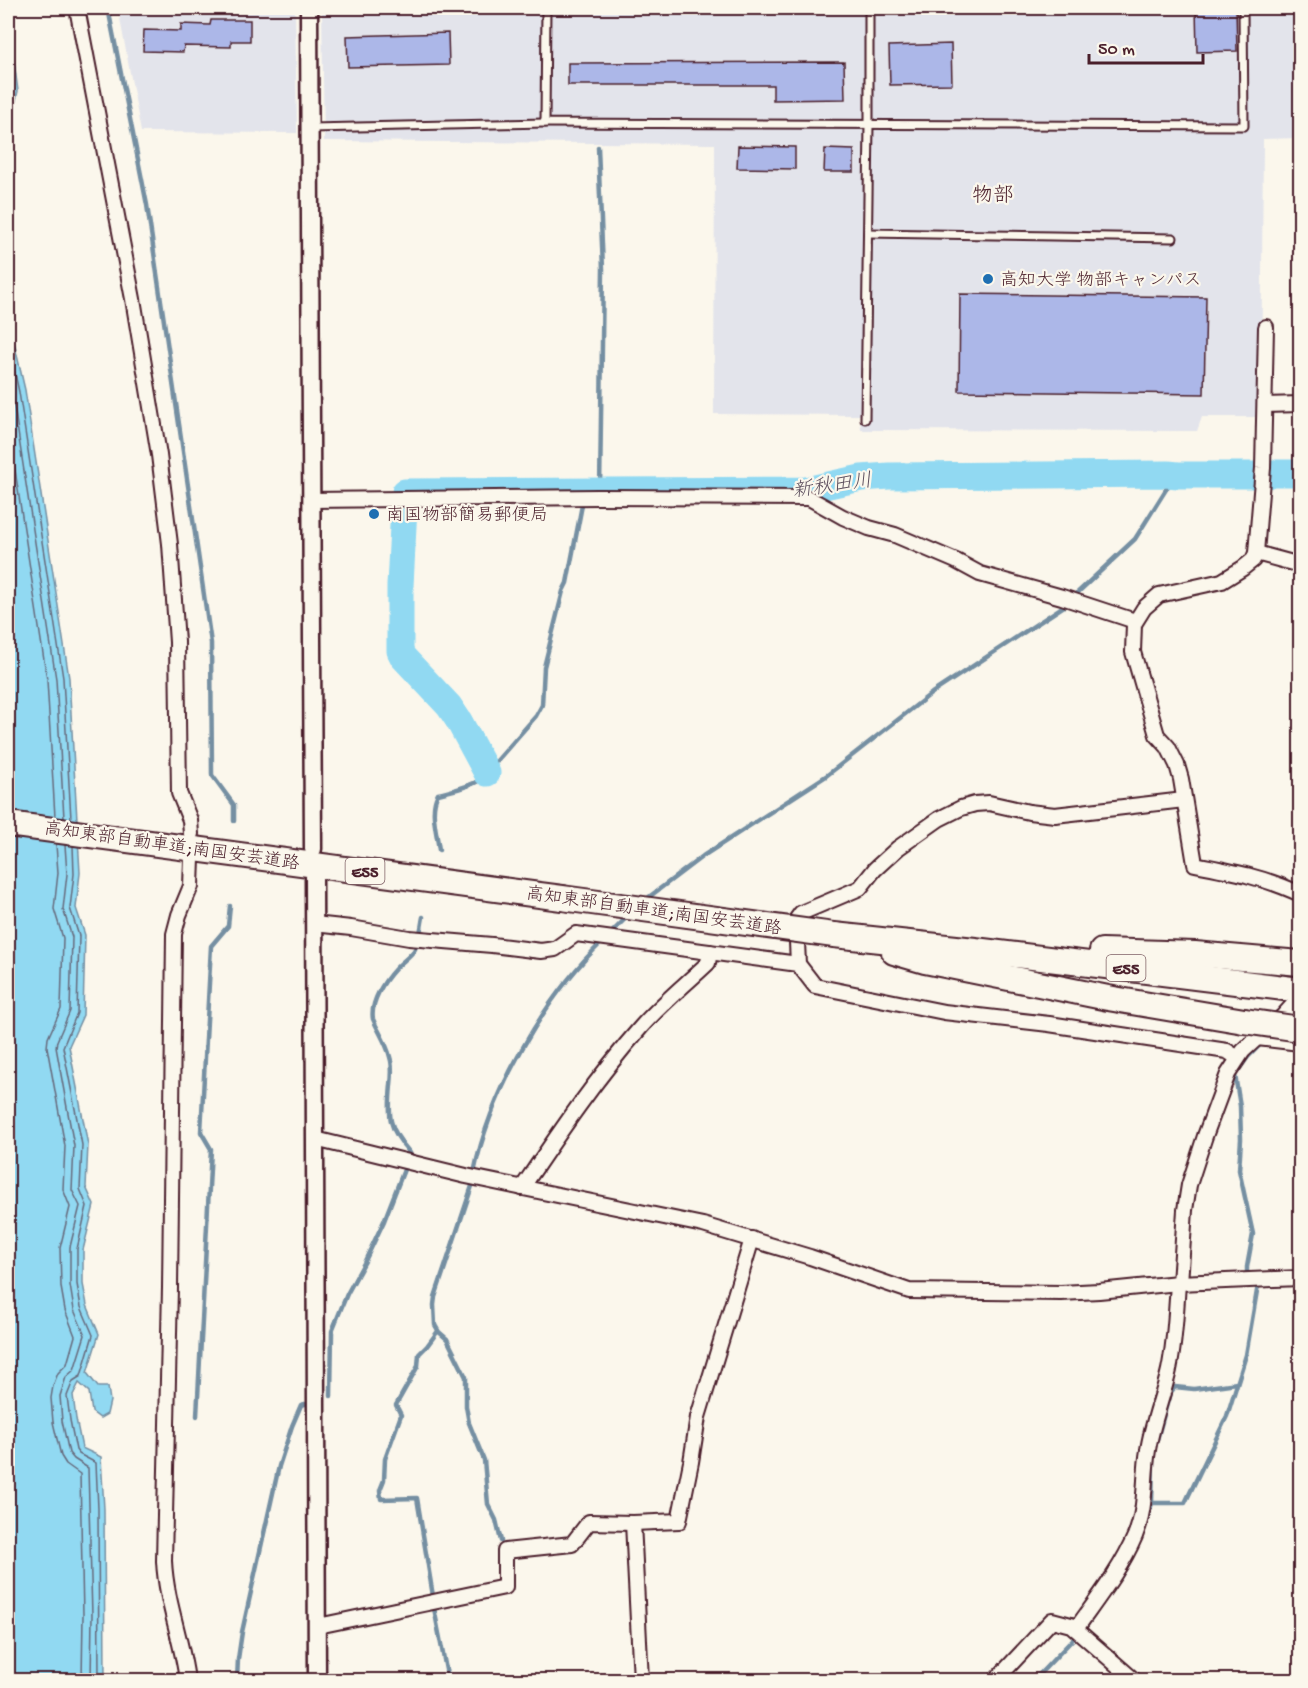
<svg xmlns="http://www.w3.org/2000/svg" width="1308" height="1688" viewBox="0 0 1308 1688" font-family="'Gochi Hand','Klee One',sans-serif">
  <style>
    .built { fill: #e3e4eb }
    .water { fill: #91d9f2; stroke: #758fa2; stroke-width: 1.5 }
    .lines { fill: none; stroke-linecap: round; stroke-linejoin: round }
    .shore { stroke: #66697b; stroke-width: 1.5 }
    .stream { stroke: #758fa2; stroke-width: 4.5 }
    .river { stroke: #91d9f2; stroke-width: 27 }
    .building { fill: #acb7e8; stroke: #4a1f2b; stroke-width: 1.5 }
    .service-casing { stroke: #4a1f2b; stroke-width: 11 }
    .minor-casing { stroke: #4a1f2b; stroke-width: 18 }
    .tertiary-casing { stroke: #4a1f2b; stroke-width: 21 }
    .motorway-casing { stroke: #4a1f2b; stroke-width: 28 }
    .service { stroke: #fbf7ec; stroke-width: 7 }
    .minor { stroke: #fbf7ec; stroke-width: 14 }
    .tertiary { stroke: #fbf7ec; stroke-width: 16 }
    .motorway { stroke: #fbf7ec; stroke-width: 24 }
    .motorway-bridge-casing { stroke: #4a1f2b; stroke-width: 28; stroke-linecap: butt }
    .motorway-bridge { stroke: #fbf7ec; stroke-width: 24 }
    .poi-dot { fill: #1f6fb2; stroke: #fbf7ec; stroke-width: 2 }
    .labels { text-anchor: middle; stroke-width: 4.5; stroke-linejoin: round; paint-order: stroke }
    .shield { fill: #fbf7ec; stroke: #7f6065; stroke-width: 1.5 }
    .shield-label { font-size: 16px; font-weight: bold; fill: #4a1f2b }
    .poi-label { font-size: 18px; fill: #4a1f2b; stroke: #fbf7ec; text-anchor: start }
    .street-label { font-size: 18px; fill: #4a1f2b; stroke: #fbf7ec }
    .water-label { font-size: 20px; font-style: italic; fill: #5c4e5d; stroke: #fbf7ec }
    .quarter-label { font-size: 21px; fill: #4a1f2b; stroke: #fbf7ec }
  </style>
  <rect width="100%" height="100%" fill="#fbf7ec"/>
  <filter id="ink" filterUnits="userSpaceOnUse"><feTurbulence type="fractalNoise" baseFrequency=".0167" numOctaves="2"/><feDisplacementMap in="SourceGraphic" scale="12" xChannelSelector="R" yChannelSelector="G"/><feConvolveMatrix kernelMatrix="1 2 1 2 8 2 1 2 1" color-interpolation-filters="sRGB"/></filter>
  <g filter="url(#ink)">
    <g class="built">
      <path d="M118 8H295L297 133 141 132Z"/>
      <path d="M322 8H1300V138L1263 139 1261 417H1202L1197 431 861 430 860 415 714 414 715 144 324 141Z"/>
    </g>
    <g class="water">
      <path d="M8 8H10V31L18 91 8 136Z"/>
      <path d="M8 316 25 390 69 678 80 873 76 908 85 935 83 1015 69 1046 88 1145 86 1187 94 1205 83 1250V1284L87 1305 99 1334 87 1373 98 1387H108L110 1401 107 1414 100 1418 92 1412 89 1392 79 1383 73 1395 76 1419 82 1448 101 1457 104 1509 105 1680H8Z"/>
    </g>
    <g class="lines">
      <g class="shore">
        <path d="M8 342 19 392 63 678 71 819"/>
        <path d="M8 375 12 393 56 679 64 818"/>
        <path d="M8 424 47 680 55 817"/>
        <path d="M56 844 58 873 54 909 63 938 61 1009 48 1038 47 1047 65 1146 63 1189 70 1207 60 1248 61 1287 65 1310 75 1336 67 1364 58 1373 53 1386 51 1398 53 1422 61 1456 66 1464 80 1474 83 1615 82 1680"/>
        <path d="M65 845 67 874 63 909 72 937 70 1011 57 1041 56 1047 74 1146 72 1190 80 1206 70 1247V1285L74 1310 85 1335 74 1370 66 1377 60 1396 62 1421 69 1453 74 1459 88 1468 92 1615 91 1680"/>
        <path d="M73 846 74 874 70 908 79 936 77 1013 63 1047 82 1145 80 1189 87 1206 77 1249V1284L81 1307 93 1335 81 1376 73 1381 67 1396 70 1420 76 1450 79 1454 96 1463 98 1509 99 1680"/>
      </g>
      <g class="stream">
        <path d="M108 8 147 205 211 643 212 775 234 805V821"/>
        <path d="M598 147 603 269 600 490"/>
        <path d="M1075 595 1135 539 1175 475"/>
        <path d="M439 850C437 833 429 809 438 794 453 790 467 788 480 780L536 716 542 705 544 667 563 591 567 583 582 505"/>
        <path d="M645 900 703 856 826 776 932 693 1067 604"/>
        <path d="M608 936 630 914"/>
        <path d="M1291 1020 1300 1013"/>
        <path d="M409 1156 410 1153C388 1128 388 1117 391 1085 392 1076 393 1066 390 1057 387 1044 378 1031 373 1019 370 1002 384 981 395 969 401 962 410 957 415 949 420 940 421 927 423 917"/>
        <path d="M474 1173C490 1093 544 998 602 942"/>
        <path d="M473 1183 435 1297 434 1305 435 1325 439 1332 447 1339 466 1377V1406L469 1423 484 1460 488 1504 496 1520 501 1541"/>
        <path d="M1247 1275V1267L1253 1234 1239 1170 1241 1139 1240 1106 1235 1075 1248 1057 1261 1044"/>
        <path d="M331 1396 332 1331 347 1294 364 1263 384 1221 405 1167"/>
        <path d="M197 1416 211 1149 201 1132 211 946 228 926 230 906"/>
        <path d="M1155 1447 1170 1393 1175 1387 1194 1389 1237 1383"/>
        <path d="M1152 1503 1153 1461"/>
        <path d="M1120 1578C1135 1554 1145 1530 1152 1503H1185L1227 1416 1246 1355 1258 1285H1256"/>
        <path d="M433 1596 417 1498 381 1499 380 1490 384 1480 385 1459 401 1415 396 1405 418 1366 419 1354 427 1346 438 1331"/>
        <path d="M434 1608 448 1680"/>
        <path d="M1084 1629 1115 1585"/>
        <path d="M237 1680 238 1659 242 1632 279 1466 292 1426 301 1405 305 1404"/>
        <path d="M1034 1680 1076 1636"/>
      </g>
      <g class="river">
        <path d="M1267 475 1272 473H1300"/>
        <path d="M405 492 806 490 861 478 889 476 1168 474 1178 475H1259"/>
        <path d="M404 506 400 586V651L403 657 449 706 459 721 487 773"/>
      </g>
    </g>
    <g class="building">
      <path d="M1196 8H1236L1237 51 1197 52Z"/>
      <path d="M211 20H250V41H231V47L184 46 183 52 143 51 144 30 181 31V24L210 25Z"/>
      <path d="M448 33 449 65 348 67 347 36Z"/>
      <path d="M951 44 952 84 890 85 889 46Z"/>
      <path d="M844 62 845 99 773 100V85H568V63Z"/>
      <path d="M738 146 795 147V169L737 168Z"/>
      <path d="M825 149 854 150V172H824Z"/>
      <path d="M960 294 1206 297 1204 394 959 391Z"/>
    </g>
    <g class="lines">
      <g class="service-casing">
        <g id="service">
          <path d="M546 8 545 123 1244 126 1243 8"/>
          <path d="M311 128 545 123"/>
          <path d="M868 233 1173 238"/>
          <path d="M865 419 869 124V8"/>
        </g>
      </g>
      <g class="minor-casing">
        <g id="minor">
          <path d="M77 8 133 299 159 455 170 544 177 642 179 793 190 820 191 834"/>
          <path d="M1266 327 1263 468 1256 553 1253 560 1243 568 1222 581 1159 595 1144 608 1134 624 1133 652 1157 735 1168 747 1177 765 1181 779 1195 864C1231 871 1267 878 1300 894"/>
          <path d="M1265 405 1300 404"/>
          <path d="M311 500 598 497 809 498 843 517 869 528 895 535 956 561 980 574 1062 597 1135 621"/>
          <path d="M1256 553 1300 565"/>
          <path d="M1184 800 1055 815 1029 812 989 803 975 804 961 808 939 819 898 848 875 869 860 888 801 913 796 920 798 964 815 986 944 1012 1049 1024 1227 1051 1238 1058"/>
          <path d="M314 924 351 928 409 938 492 945 541 951 555 949 576 934 798 964"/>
          <path d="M1257 1038 1300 1043"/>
          <path d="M315 1139 466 1176 703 1225 810 1257 909 1291 1061 1293 1099 1291 1178 1283 1300 1278"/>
          <path d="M522 1188C559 1133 597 1077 641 1027 661 1004 686 984 708 963L710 952"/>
          <path d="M1180 1283 1185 1210 1189 1185 1205 1136 1228 1074 1243 1051 1269 1027 1283 1016 1300 997"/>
          <path d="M633 1523 641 1680"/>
          <path d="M318 1626 505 1587V1551L572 1544 589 1522 633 1523 679 1521 691 1462 698 1417 752 1239"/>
          <path d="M1076 1629C1097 1599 1121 1569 1135 1536 1147 1508 1143 1479 1148 1450 1152 1423 1163 1397 1169 1370 1175 1342 1176 1312 1178 1283"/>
          <path d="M187 1680C182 1640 166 1602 164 1561L170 1288 174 934 179 915 191 886 192 859"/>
          <path d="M996 1680 1052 1620 1071 1625 1134 1680"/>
        </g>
      </g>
      <g class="tertiary-casing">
        <g id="tertiary">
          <path d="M309 8 313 849"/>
          <path d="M314 877 317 1680"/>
        </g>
      </g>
      <g class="motorway-casing">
        <g id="motorway">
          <path d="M8 824 562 898"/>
          <path d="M834 935 975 950 1300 990"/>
          <path d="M1102 951 1195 954 1300 963"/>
          <path d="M894 952 925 961 1108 998 1244 1021"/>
        </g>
      </g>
      <use href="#service" class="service"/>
      <use href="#minor" class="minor"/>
      <use href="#tertiary" class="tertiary"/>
      <use href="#motorway" class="motorway"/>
      <g class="motorway-bridge-casing">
        <g id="motorway-bridge">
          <path d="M562 898 834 935"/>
          <path d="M1244 1021 1300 1029"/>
        </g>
      </g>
      <use href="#motorway-bridge" class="motorway-bridge"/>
    </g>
  </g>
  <g class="poi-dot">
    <circle cx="988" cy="279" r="6"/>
    <circle cx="374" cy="514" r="6"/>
  </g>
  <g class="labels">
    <g class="shield">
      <rect x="345.5" y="858" width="39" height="26" rx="4.5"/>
      <rect x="1106.5" y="955" width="39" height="26" rx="4.5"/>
    </g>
    <g class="shield-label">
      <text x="365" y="877">E55</text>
      <text x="1126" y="974">E55</text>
    </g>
    <g class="poi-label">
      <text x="1000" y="285">高知大学 物部キャンパス</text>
      <text x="386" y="520">南国物部簡易郵便局</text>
    </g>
    <g class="street-label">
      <text transform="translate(172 845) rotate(8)" y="6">高知東部自動車道;南国安芸道路</text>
      <text transform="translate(654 910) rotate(8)" y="6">高知東部自動車道;南国安芸道路</text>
    </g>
    <g class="water-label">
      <text transform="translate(832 484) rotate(-8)" y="7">新秋田川</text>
    </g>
    <g class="quarter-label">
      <text x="993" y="201">物部</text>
    </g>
  </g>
  <rect width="1308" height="1688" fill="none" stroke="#fbf7ec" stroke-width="30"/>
  <rect x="15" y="15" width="1278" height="1658" fill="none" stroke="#4a1f2b" stroke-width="2" filter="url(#ink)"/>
  <path d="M1089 54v9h114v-9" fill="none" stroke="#4a1f2b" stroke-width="3"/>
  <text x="1098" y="54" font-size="18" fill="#4a1f2b" stroke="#fbf7ec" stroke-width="4.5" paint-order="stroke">50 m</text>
</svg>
